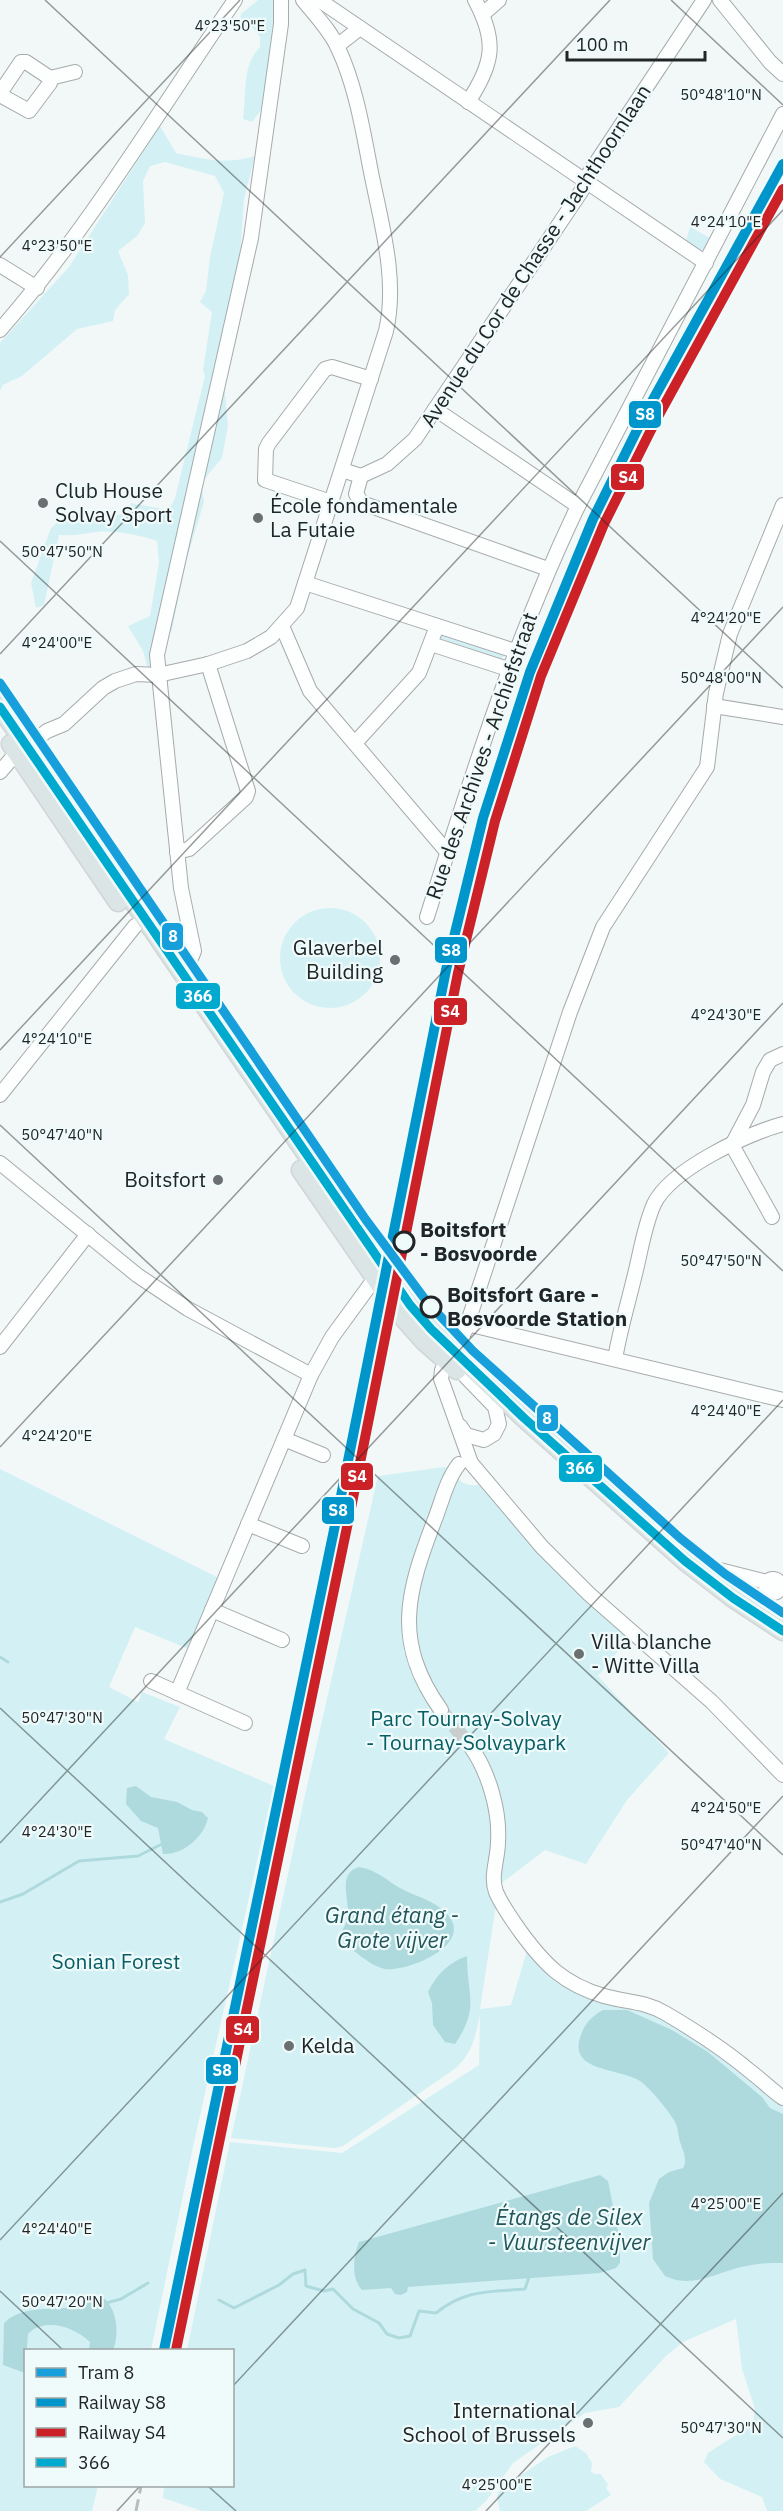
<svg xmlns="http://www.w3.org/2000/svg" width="783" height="2511" viewBox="0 0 783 2511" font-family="'IBM Plex Sans',sans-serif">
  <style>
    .green { fill: #d3f1f4 }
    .water { fill: #aedade }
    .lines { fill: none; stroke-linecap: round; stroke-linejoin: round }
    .stream { stroke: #aedade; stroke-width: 3 }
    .minor-tunnel { stroke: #c8cece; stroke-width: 14; stroke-dasharray: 14 7; stroke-linecap: butt }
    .minor-casing { stroke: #a6aaab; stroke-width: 16 }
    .major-casing { stroke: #d2d5d5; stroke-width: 21 }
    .minor { stroke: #fdfefe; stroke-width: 14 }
    .major { stroke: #dbe5e6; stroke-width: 18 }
    .rail { stroke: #babbbb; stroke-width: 3; stroke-dasharray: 12 6; stroke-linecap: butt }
    .bus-1-casing { stroke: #effafb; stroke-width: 14 }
    .bus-1 { stroke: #00a9ce; stroke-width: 9 }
    .rail-1-casing { stroke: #effafb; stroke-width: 15 }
    .rail-2-casing { stroke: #effafb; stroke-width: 15 }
    .rail-1 { stroke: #0096cb; stroke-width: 10 }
    .rail-2 { stroke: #cb2127; stroke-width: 10 }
    .tram-1-casing { stroke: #effafb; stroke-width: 14 }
    .tram-1 { stroke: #169fdb; stroke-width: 9 }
    .ticks { fill: none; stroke: #212526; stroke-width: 1.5; stroke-opacity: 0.45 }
    .poi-dot { fill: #6a6f70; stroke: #effafb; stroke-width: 2 }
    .stop-dot { fill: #effafb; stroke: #212526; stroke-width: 3 }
    .labels { text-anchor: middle; stroke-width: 4.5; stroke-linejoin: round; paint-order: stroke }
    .street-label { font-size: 21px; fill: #212526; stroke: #effafb }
    .poi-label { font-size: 21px; fill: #212526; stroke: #effafb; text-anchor: start }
    .stop-label { font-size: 21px; font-weight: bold; fill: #212526; stroke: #effafb; text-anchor: start }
    .park-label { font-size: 21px; fill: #075e65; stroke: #effafb }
    .water-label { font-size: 22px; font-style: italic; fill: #21555a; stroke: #effafb }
    .ticks-label { font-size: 15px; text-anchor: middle; fill: #212526; stroke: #effafb; stroke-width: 4.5; stroke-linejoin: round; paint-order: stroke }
    .line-badge { stroke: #effafb; stroke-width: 2 }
    .badge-label { font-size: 16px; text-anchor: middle; font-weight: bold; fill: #fff }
  </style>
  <rect width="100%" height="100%" fill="#f2f8f8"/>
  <g class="green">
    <path d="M258 0H275L276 18 264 98 261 110 252 122 243 119C247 93 241 67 260 47V37L252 27 240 20 241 14Z"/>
    <path d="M160 126 176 153C203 159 228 165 255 156L244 199 238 286 222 361 228 426 222 458 201 483 204 502 187 558 172 629 154 670 148 669 143 651 128 626 150 616 159 563 157 541C138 535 116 530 96 532 83 534 73 536 59 535L44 605 36 608 31 583 51 528 61 519 92 511 119 515 128 511 131 503 169 510 175 498 205 376 203 370 212 312 200 302 206 291 210 257 224 193 215 176 165 162 150 166 143 181 145 223 137 236 118 251 128 275 129 294 115 310 113 321 77 329 22 376 3 385 0 391V343L69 267Z"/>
    <path d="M690 227 710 238 704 249 700 250 686 241Z"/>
    <path d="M443 632 504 654 501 662 439 642 438 638Z"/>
    <circle cx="330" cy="958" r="50"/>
    <path d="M444 1467 452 1469C459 1482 464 1486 479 1485L550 1564 629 1637 598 1676 669 1753 627 1800 586 1864 545 1850 499 1885 480 2009 511 2005 528 1947 541 1964 642 2006 699 2037 783 2103V2511H767L762 2497 720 2479 704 2462 708 2453 753 2424 755 2409 742 2369 736 2319 683 2342 666 2356 619 2407 585 2413 513 2463 486 2501 475 2511H202L163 2498 164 2486H232V2350H187L230 2142 342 2153 479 2065 480 2016C474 2039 474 2050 456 2068L343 2146 335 2148 231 2138 305 1795 378 1476Z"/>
    <path d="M0 1469 221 1579 191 1650 135 1627 109 1687 138 1702 142 1692 180 1707 164 1739 274 1786 193 2147 151 2350H26V2486H98L92 2511H0Z"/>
    <path d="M575 2446 586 2453 592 2463 591 2472 595 2474H601L608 2485 606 2488 611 2495 586 2511H500L497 2497 499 2490 548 2457Z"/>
  </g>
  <g class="water">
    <path d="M136 1786 151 1797 177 1802 192 1810 202 1812 208 1818C204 1837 183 1855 163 1854L158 1828 141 1821 126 1804 127 1788Z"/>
    <path d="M359 1867C375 1869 386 1880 400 1888 416 1897 435 1900 448 1915 474 1945 408 1972 385 1969 370 1966 354 1950 342 1942L339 1937C341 1931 346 1925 347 1920 352 1902 335 1874 359 1867Z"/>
    <path d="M467 1956C467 1995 480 2008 455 2044L445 2042 433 2025 432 2003 428 1992C437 1974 448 1963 467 1956Z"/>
    <path d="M603 2010H627L672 2030 708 2052 762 2097 770 2108 783 2114V2263C771 2263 757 2263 746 2266 717 2271 694 2290 665 2276L653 2259 649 2203 659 2179 669 2172 683 2168C688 2160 683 2151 680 2142 678 2135 678 2126 674 2120 668 2110 649 2087 640 2081 621 2068 569 2072 580 2038 584 2024 591 2017 603 2010Z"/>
    <path d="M600 2175 608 2181 620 2241V2263L616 2268 600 2273 408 2287 407 2292 401 2295 395 2294 391 2288 362 2290C351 2279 353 2256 359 2242Z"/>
    <path d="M101 2296C117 2306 120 2334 113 2350H89L90 2342C74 2327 45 2317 28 2334L25 2373 3 2365 4 2323C30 2298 69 2319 101 2296Z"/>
  </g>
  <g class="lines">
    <g class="stream">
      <path d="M0 1657 8 1662"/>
      <path d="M0 1902 23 1894 79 1861 138 1856 162 1844"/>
      <path d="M219 2300 234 2308 279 2285 293 2274 305 2270 306 2286 324 2291 333 2289 353 2309 379 2323 387 2334 399 2338 410 2336 419 2311 436 2313C465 2289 490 2292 525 2289L530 2274"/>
      <path d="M106 2303 121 2299 148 2283"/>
    </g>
    <path class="minor-tunnel" d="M441 1710 471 1747"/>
    <g class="minor-casing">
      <g id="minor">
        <path d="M319 0 706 263"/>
        <path d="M720 0 770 62 783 74"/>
        <path d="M483 14 499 0"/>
        <path d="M337 46 360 28"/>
        <path d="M50 78 75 72"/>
        <path d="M0 93 21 62H26L50 78V83L29 111 0 95"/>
        <path d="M468 102C494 63 497 41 475 0"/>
        <path d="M0 265 37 288"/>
        <path d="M0 330C89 228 159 111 235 0"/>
        <path d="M435 409 578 506"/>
        <path d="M342 470 361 476 387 464 415 439 582 190 588 175 704 0"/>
        <path d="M361 476 356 494 362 503 548 569"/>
        <path d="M331 502 265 480 266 449 269 443 325 369 332 367 371 379"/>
        <path d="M783 505 730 634 716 693 707 767 603 927 570 1012 465 1331 442 1370 441 1379 471 1463 542 1547 589 1594 712 1702 783 1775"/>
        <path d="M305 583 515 651"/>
        <path d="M282 626 310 691 448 853"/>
        <path d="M431 644 508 669"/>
        <path d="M714 706 783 717"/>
        <path d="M355 743 419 673 437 626"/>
        <path d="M0 772 12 758 47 731 64 724 103 688 115 681 136 674 158 675 208 664 247 651 271 637 297 608 386 331C398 279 381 223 371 172 363 131 356 86 338 48 330 30 315 15 303 0"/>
        <path d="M177 852 189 849 246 797 248 791 208 664"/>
        <path d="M427 917C471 777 515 638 578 506L783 114"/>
        <path d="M178 968 192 956 194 951 181 888 157 655 251 238 281 24V0"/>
        <path d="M0 1095 135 926"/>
        <path d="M0 1163 137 1275 188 1309 311 1375"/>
        <path d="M772 1217 732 1145 753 1105 763 1072 770 1060 783 1054"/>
        <path d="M467 1324 783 1400"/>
        <path d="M0 1347 88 1234"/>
        <path d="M615 1359C620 1329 629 1300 636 1270 641 1249 645 1224 654 1204 671 1169 747 1134 783 1124"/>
        <path d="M460 1426 466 1435 484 1440 494 1434 499 1424 495 1407 466 1377"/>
        <path d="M284 1439 323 1455"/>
        <path d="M248 1524 302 1546"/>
        <path d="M688 1562 767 1582"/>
        <circle cx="773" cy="1586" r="7"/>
        <path d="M212 1610 282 1640"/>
        <path d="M151 1681 245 1723"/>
        <path d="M177 1693 311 1375 332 1337 370 1285 375 1281"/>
        <path d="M441 1710C392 1641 407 1592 435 1519 442 1501 447 1479 459 1464"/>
        <path d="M471 1747C489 1773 500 1811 498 1842 498 1859 490 1876 496 1892 502 1906 511 1918 520 1931 544 1964 563 1984 604 1996 625 2002 645 2001 665 2013 694 2030 725 2050 751 2072 762 2080 771 2090 783 2098"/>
      </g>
    </g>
    <g class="major-casing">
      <g id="major">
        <path d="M0 707 410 1305 431 1329 524 1418 685 1561 733 1598 783 1631"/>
        <path d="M11 744 118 902"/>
        <path d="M301 1170 400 1314 424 1341 457 1370"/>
      </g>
    </g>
    <use href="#minor" class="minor"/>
    <use href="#major" class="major"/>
    <g class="rail">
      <path d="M622 494 681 378 783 193"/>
      <path d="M478 857C509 741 548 627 599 519 654 401 720 288 783 174"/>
      <path d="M369 1385 372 1367"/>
      <path d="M381 1387 384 1369"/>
      <path d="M293 1788 301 1753"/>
      <path d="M169 2350 292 1751"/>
      <path d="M136 2511 141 2486"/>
    </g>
    <g class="bus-1-casing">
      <path id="bus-1" d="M0 707 410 1305 431 1329 524 1418 685 1561 733 1598 783 1631"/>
    </g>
    <use href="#bus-1" class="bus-1"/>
    <g class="rail-1-casing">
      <path id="rail-1" d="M164 2350 340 1501 446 970 483 818 530 672 593 519 644 416 783 164"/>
    </g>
    <g class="rail-2-casing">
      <path id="rail-2" d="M176 2350 352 1503 458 973 495 821 541 676 604 524 655 422 783 189"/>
    </g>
    <use href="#rail-1" class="rail-1"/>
    <use href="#rail-2" class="rail-2"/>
    <g class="tram-1-casing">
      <path id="tram-1" d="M0 683 366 1220 427 1302 473 1351 680 1538 725 1574 783 1613"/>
    </g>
    <use href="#tram-1" class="tram-1"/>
  </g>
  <path class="ticks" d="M45 0 783 688M671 0 783 105M0 257 240 0M0 541 783 1271M0 654 610 0M0 1050 783 210M0 1125 783 1855M0 1447 783 607M0 1708 783 2438M0 1843 783 1003M0 2240 783 1400M0 2291 63 2350M232 2387 783 1796M208 2486 236 2511M117 2511 140 2486M486 2511 783 2193"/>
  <g class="poi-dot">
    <circle cx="43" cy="503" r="6"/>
    <circle cx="258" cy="518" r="6"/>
    <circle cx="395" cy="960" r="6"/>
    <circle cx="218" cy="1180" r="6"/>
    <circle cx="579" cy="1654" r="6"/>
    <circle cx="289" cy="2046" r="6"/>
    <circle cx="588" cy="2423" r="6"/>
  </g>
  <g class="stop-dot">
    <circle cx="404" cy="1242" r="10"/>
    <circle cx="431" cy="1307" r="10"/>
  </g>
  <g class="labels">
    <g class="street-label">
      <text transform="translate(536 256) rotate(-57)" y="7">Avenue du Cor de Chasse - Jachthoornlaan</text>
      <text transform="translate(482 756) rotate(-71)" y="7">Rue des Archives - Archiefstraat</text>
    </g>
    <g class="poi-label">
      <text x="55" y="498">Club House<tspan x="55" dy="24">Solvay Sport</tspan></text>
      <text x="270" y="513">École fondamentale<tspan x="270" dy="24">La Futaie</tspan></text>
      <text x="383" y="955" text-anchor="end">Glaverbel<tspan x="383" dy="24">Building</tspan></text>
      <text x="206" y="1187" text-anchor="end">Boitsfort</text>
      <text x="591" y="1649">Villa blanche<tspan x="591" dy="24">- Witte Villa</tspan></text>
      <text x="301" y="2053">Kelda</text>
      <text x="576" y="2418" text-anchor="end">International<tspan x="576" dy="24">School of Brussels</tspan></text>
    </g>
    <g class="stop-label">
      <text x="420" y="1237">Boitsfort<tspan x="420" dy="24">- Bosvoorde</tspan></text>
      <text x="447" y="1302">Boitsfort Gare -<tspan x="447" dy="24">Bosvoorde Station</tspan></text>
    </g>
    <g class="park-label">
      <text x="466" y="1726">Parc Tournay-Solvay<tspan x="466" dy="24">- Tournay-Solvaypark</tspan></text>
      <text x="116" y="1969">Sonian Forest</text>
    </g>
    <g class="water-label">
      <text x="392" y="1923">Grand étang -<tspan x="392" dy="25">Grote vijver</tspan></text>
      <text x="569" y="2225">Étangs de Silex<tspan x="569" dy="25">- Vuursteenvijver</tspan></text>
    </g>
  </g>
  <g class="ticks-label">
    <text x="230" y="31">4°23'50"E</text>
    <text x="721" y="100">50°48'10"N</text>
    <text x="726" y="227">4°24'10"E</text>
    <text x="57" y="251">4°23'50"E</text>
    <text x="62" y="557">50°47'50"N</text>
    <text x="726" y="623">4°24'20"E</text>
    <text x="57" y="648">4°24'00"E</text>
    <text x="721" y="683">50°48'00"N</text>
    <text x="726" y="1020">4°24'30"E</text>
    <text x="57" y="1044">4°24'10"E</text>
    <text x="62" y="1140">50°47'40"N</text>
    <text x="721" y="1266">50°47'50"N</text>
    <text x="726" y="1416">4°24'40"E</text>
    <text x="57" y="1441">4°24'20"E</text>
    <text x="62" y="1723">50°47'30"N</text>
    <text x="726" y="1813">4°24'50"E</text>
    <text x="57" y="1837">4°24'30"E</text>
    <text x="721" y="1850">50°47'40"N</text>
    <text x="726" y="2209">4°25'00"E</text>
    <text x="57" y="2234">4°24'40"E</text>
    <text x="62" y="2307">50°47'20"N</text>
    <text x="721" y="2433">50°47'30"N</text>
    <text x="497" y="2490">4°25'00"E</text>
  </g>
  <g class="line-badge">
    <rect x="628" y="400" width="34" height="29" rx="6" fill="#0096cb"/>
    <rect x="610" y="463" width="35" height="28" rx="6" fill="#cb2127"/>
    <rect x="161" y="922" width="23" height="29" rx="6" fill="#169fdb"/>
    <rect x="434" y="936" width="34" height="28" rx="6" fill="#0096cb"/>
    <rect x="175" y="982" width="46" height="28" rx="6" fill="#00a9ce"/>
    <rect x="433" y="997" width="35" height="29" rx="6" fill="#cb2127"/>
    <rect x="536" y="1404" width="23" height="28" rx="6" fill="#169fdb"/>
    <rect x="558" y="1454" width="45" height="29" rx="6" fill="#00a9ce"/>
    <rect x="340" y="1462" width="34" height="29" rx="6" fill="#cb2127"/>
    <rect x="321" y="1496" width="34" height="29" rx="6" fill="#0096cb"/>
    <rect x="225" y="2015" width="35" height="29" rx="6" fill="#cb2127"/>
    <rect x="205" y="2056" width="34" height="29" rx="6" fill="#0096cb"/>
  </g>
  <g class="badge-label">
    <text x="645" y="420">S8</text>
    <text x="628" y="483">S4</text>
    <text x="173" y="942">8</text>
    <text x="451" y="956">S8</text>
    <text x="198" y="1002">366</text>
    <text x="450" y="1017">S4</text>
    <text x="547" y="1424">8</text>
    <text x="580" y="1474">366</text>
    <text x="357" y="1482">S4</text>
    <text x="338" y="1516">S8</text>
    <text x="243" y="2035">S4</text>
    <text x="222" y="2076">S8</text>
  </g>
  <rect x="24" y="2349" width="210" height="138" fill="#effafb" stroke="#9da5a6" stroke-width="1.5"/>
  <rect x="36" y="2368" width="30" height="9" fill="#169fdb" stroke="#9da5a6" stroke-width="1.5"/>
  <text x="78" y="2379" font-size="18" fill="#212526">Tram 8</text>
  <rect x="36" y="2398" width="30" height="9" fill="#0096cb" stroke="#9da5a6" stroke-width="1.5"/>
  <text x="78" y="2409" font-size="18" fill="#212526">Railway S8</text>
  <rect x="36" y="2428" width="30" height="9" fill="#cb2127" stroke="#9da5a6" stroke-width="1.5"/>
  <text x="78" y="2439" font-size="18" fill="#212526">Railway S4</text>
  <rect x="36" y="2458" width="30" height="9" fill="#00a9ce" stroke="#9da5a6" stroke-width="1.5"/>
  <text x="78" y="2469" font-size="18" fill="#212526">366</text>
  <path d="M567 51v9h138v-9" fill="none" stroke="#212526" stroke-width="3"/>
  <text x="576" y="51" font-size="18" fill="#212526" stroke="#effafb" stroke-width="4.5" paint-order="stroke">100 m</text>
</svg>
